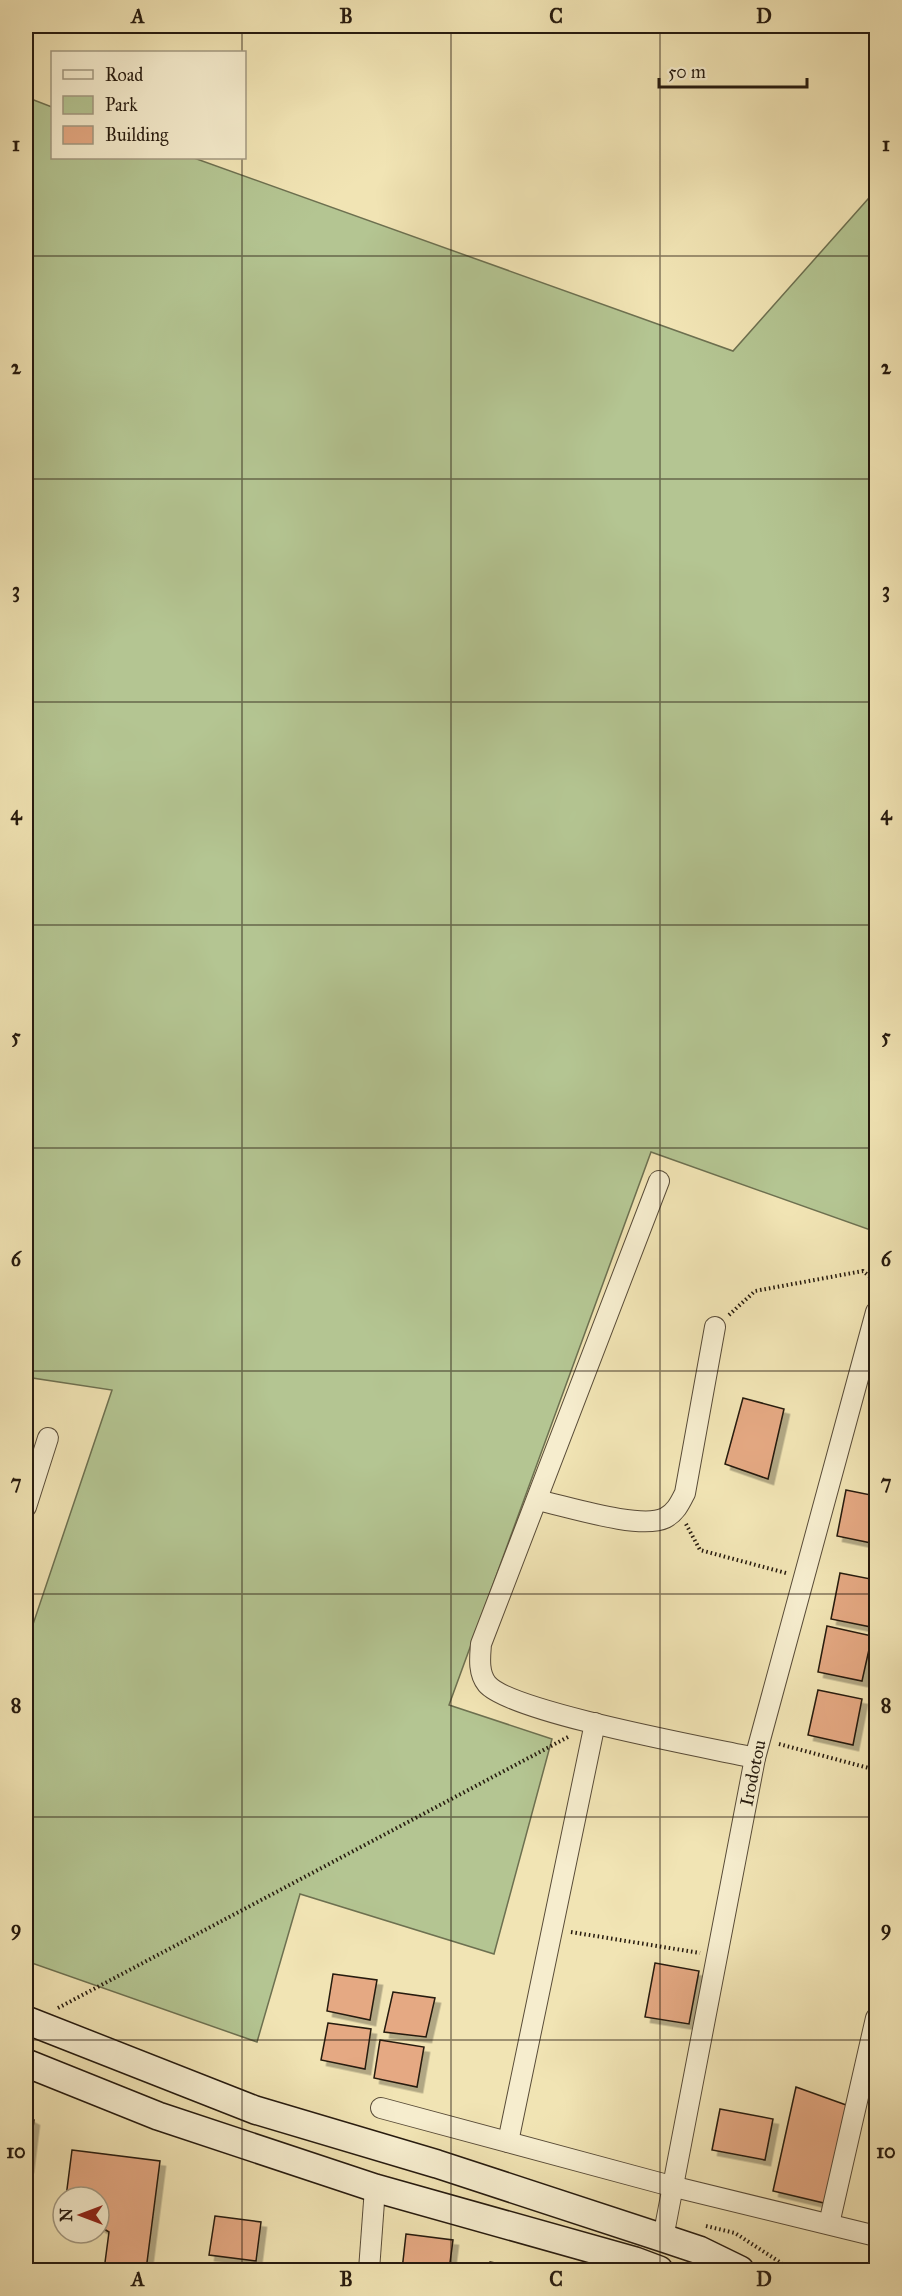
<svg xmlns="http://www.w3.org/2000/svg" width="902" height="2296" viewBox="0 0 902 2296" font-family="'IM FELL Great Primer',serif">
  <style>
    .green { fill: #b4c592; stroke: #6d7050; stroke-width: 1.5 }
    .building { fill: #e5a983; stroke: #261a0e; stroke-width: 1.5; filter: url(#shadow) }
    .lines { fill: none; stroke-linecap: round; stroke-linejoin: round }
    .minor-casing { stroke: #594c38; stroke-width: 22 }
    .secondary-casing { stroke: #261a0e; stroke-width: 30 }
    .path { stroke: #261a0e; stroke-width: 4; stroke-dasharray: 1.5 3; stroke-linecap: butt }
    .minor { stroke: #f6edce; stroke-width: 20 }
    .secondary { stroke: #f6edce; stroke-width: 27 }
    .grid { fill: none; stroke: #261a0e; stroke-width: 1.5; stroke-opacity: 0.55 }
    .labels { text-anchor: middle; stroke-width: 5; stroke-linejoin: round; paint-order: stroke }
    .street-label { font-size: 18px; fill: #261a0e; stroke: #f6edce }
    .neatline { fill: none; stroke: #261a0e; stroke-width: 2 }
    .grid-label { font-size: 20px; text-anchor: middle; font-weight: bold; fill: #261a0e }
  </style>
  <defs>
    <filter id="shadow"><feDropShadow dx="5.5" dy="5.5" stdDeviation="0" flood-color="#0004"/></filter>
  </defs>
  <rect width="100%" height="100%" fill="#f1e4b4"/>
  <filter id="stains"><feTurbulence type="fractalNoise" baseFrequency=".00333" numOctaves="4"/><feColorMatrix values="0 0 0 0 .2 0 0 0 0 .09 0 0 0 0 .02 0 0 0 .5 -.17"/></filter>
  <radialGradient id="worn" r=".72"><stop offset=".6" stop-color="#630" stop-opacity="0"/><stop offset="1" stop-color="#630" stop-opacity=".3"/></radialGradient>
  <path class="green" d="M26 97 52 107V158H194L733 351 876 190V1232L651 1152 449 1705 552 1739 494 1954 300 1894 257 2042 26 1961V1645L112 1390 26 1377Z"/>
  <g class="building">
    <path d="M743 1398 784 1409 768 1479 725 1464Z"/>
    <path d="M846 1490 876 1496V1544L837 1536Z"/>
    <path d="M840 1573 876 1580V1628L831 1619Z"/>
    <path d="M827 1626 872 1636 862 1681 818 1672Z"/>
    <path d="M818 1690 862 1699 853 1745 808 1735Z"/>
    <path d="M655 1963 699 1971 689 2024 645 2017Z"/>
    <path d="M333 1974 377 1980 370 2020 327 2011Z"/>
    <path d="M393 1992 435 1998 426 2037 384 2032Z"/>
    <path d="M328 2023 371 2029 365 2069 321 2060Z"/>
    <path d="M380 2040 424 2047 417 2087 374 2078Z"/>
    <path d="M796 2087 849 2106 824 2203 773 2191Z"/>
    <path d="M720 2109 773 2119 765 2160 712 2150Z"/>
    <path d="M26 2116 34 2120 28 2167H26Z"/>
    <path d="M72 2150 160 2161 146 2270H104L109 2232 99 2226V2197H66Z"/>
    <path d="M215 2216 261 2222 256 2261 209 2255Z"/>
    <path d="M406 2234 453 2240 449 2270H402Z"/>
    <path d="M490 2262 528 2269 527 2270H488Z"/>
  </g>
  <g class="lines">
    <g class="minor-casing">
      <g id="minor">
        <path d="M659 1181 481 1644C480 1657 478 1673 487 1684 510 1712 709 1748 755 1758"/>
        <path d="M537 1500C566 1506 640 1530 665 1518 676 1512 680 1503 685 1493L715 1327"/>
        <path d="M26 1507 48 1438"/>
        <path d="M381 2108 671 2186 876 2236"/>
        <path d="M508 2142 595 1723"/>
        <path d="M829 2224 876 2018"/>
        <path d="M663 2238 755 1758 876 1312"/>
        <path d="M369 2270 375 2188"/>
      </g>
    </g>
    <g class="secondary-casing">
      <g id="secondary">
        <path d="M26 2020 255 2110 437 2164 663 2238 699 2250 740 2270"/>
        <path d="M26 2063 158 2116 375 2188 635 2261 659 2270"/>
      </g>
    </g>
    <g class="path">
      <path d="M729 1315 755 1291 863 1271 876 1282"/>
      <path d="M686 1524 700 1550 786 1573"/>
      <path d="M779 1744 876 1770"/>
      <path d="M571 1932 700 1953"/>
      <path d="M58 2008 568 1737"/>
      <path d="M706 2226 735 2233 792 2270"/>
    </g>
    <use href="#minor" class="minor"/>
    <use href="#secondary" class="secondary"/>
  </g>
  <path class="grid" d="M242 26V52M451 26V2270M660 26V2270M242 158V2270M26 256H876M26 479H876M26 702H876M26 925H876M26 1148H876M26 1371H876M26 1594H876M26 1817H876M26 2040H876"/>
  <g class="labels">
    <g class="street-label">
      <text transform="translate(753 1773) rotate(-78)" y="6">Irodotou</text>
    </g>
  </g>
  <rect width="902" height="2296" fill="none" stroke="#f1e4b4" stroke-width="66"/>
  <rect x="51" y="51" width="195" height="108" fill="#f6edce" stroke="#a39981" stroke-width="1.5"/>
  <rect x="63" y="70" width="30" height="9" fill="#f6edce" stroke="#a39981" stroke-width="1.5"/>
  <text x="105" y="81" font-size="18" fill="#261a0e">Road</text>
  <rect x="63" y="96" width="30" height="18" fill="#b4c592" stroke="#a39981" stroke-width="1.5"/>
  <text x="105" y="111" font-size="18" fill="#261a0e">Park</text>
  <rect x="63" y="126" width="30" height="18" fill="#e5a983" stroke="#a39981" stroke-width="1.5"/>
  <text x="105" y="141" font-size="18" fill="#261a0e">Building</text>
  <g transform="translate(81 2215) rotate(270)"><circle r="28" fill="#f6edce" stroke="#a39981" stroke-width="1.5"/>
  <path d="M0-4.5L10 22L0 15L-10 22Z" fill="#8f2418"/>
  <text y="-9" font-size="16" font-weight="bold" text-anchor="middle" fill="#261a0e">N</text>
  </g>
  <path d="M659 78v9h148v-9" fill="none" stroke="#261a0e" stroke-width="3"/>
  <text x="668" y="78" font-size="18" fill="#261a0e" stroke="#f6edce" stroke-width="4.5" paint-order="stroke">50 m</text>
  <rect x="33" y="33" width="836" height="2230" class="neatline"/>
  <g class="grid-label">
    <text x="138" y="23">A</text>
    <text x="346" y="23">B</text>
    <text x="556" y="23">C</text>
    <text x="764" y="23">D</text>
    <text x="16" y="151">1</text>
    <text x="886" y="151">1</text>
    <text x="16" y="374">2</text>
    <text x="886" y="374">2</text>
    <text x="16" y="597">3</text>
    <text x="886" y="597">3</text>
    <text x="16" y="820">4</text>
    <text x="886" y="820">4</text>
    <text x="16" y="1043">5</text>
    <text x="886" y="1043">5</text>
    <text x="16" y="1266">6</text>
    <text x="886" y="1266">6</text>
    <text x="16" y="1489">7</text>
    <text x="886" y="1489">7</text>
    <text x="16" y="1712">8</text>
    <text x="886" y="1712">8</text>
    <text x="16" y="1935">9</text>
    <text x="886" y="1935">9</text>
    <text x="16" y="2158">10</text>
    <text x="886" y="2158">10</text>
    <text x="138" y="2286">A</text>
    <text x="346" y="2286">B</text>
    <text x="556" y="2286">C</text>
    <text x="764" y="2286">D</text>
  </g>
  <rect width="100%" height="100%" filter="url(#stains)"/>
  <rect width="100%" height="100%" fill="url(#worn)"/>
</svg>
